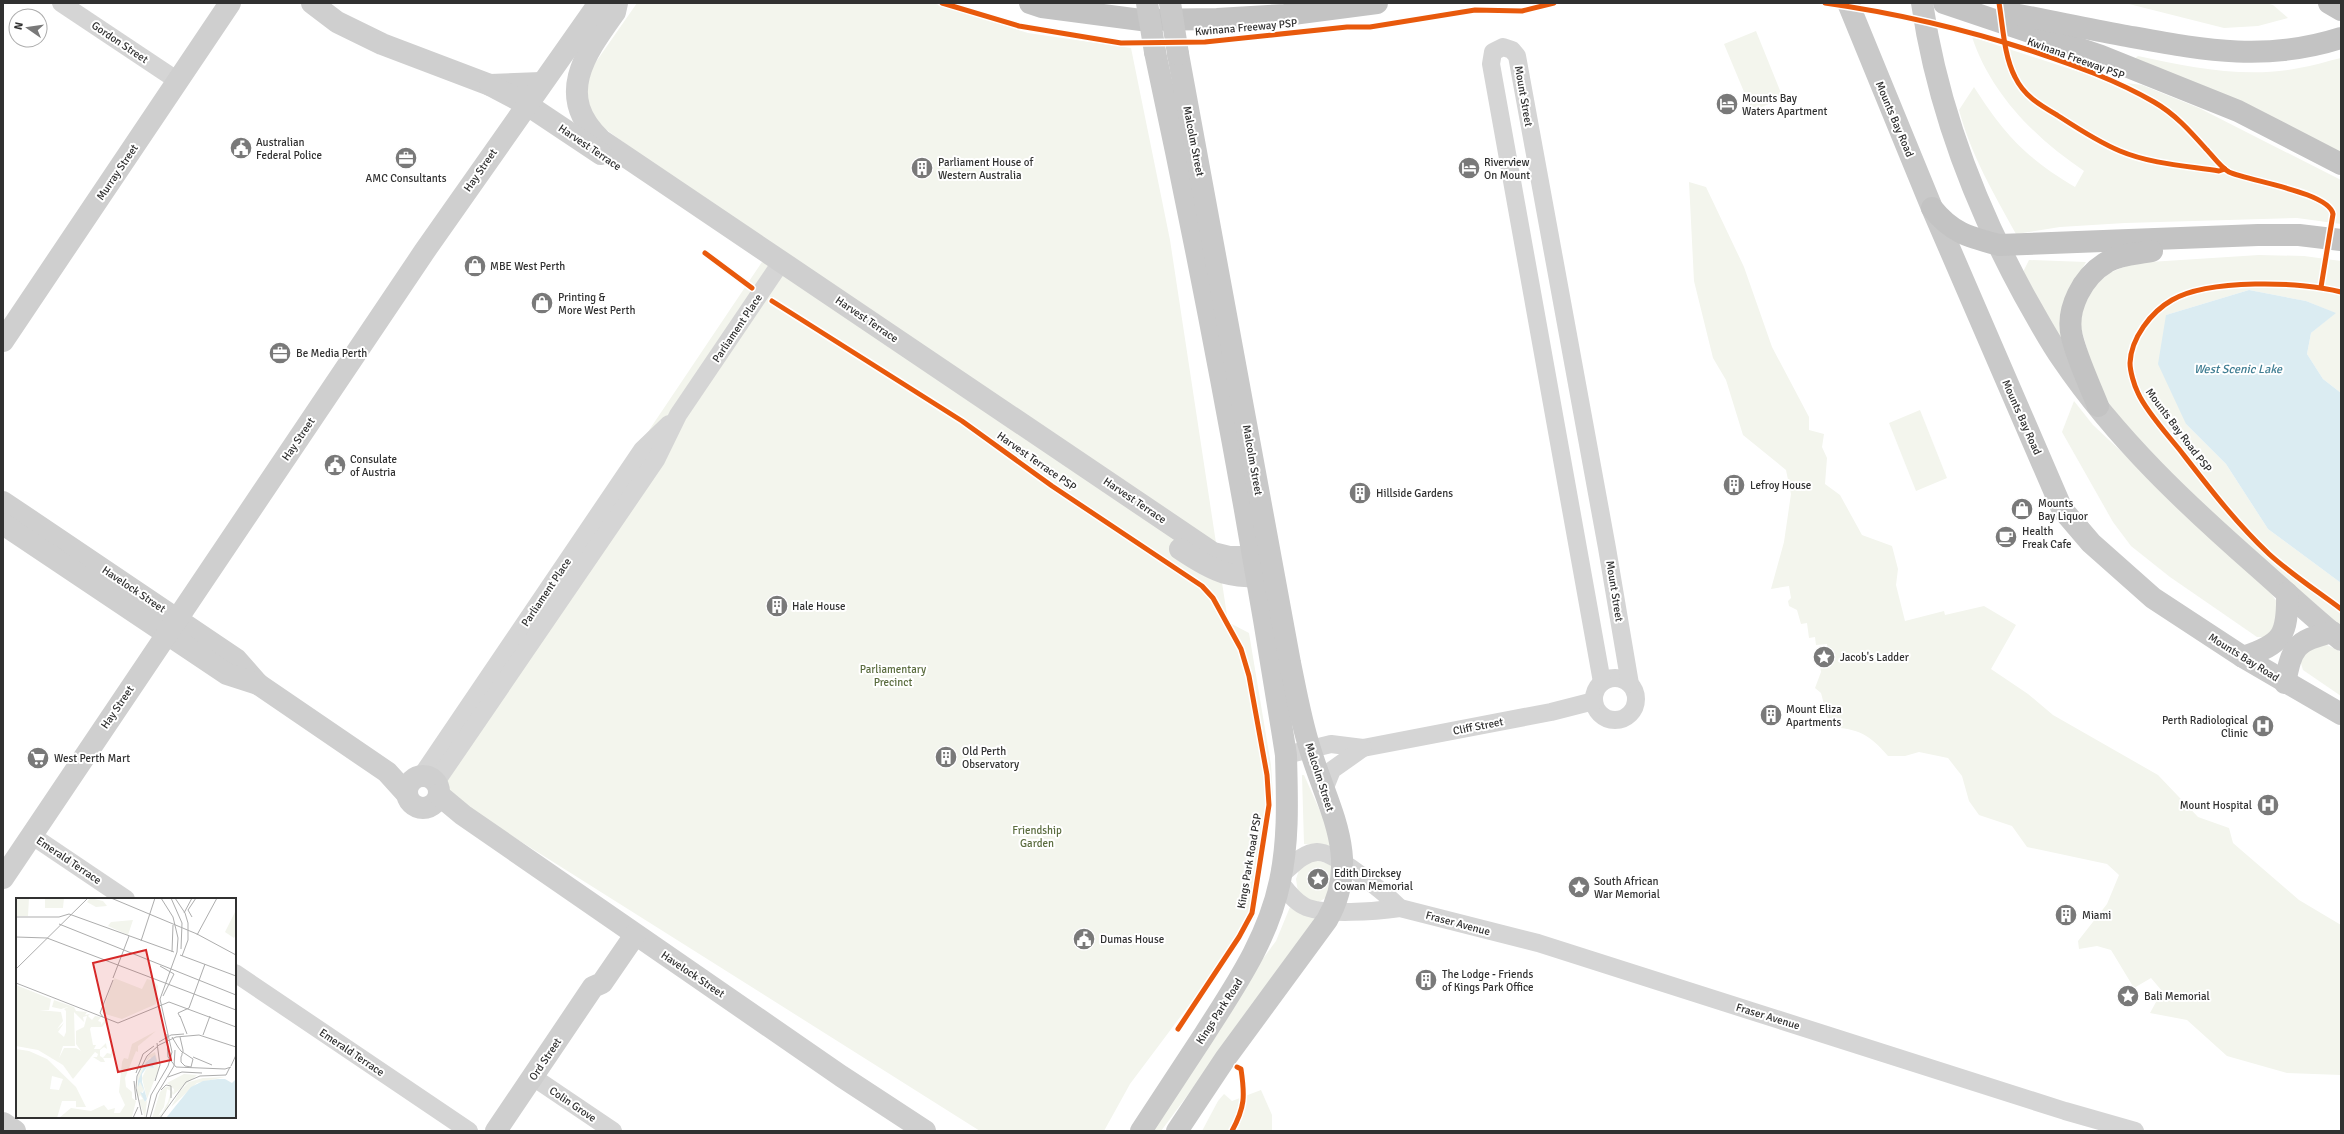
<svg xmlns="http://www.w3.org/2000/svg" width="2344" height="1134" viewBox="0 0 2344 1134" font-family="Signika,sans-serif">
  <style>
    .green { fill: #f3f5ed }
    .water { fill: #dbecf2 }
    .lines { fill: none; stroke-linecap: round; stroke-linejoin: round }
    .street { stroke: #d5d5d5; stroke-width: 18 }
    .secondary { stroke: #cfcfcf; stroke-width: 22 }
    .primary { stroke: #c9c9c9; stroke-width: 22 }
    .highway { stroke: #c3c3c3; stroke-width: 22 }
    .primary-bridge { stroke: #c9c9c9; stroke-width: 22 }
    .cycleway-casing { stroke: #fff; stroke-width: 8 }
    .cycleway { stroke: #e8590c; stroke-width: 5 }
    .labels { text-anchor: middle; stroke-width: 4; stroke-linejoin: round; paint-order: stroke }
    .street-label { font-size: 11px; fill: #313131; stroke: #fff }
    .poi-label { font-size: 11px; fill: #313131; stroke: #fff; text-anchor: start }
    .park-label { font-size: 11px; fill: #5a6c3e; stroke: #fff }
    .water-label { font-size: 12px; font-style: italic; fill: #3f7d92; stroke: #fff }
    .inset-road { fill: none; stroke: #adadad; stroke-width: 1 }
    .view { fill: #d62828; fill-opacity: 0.15; stroke: #d62828; stroke-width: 2 }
    .inset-edge { fill: none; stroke: #313131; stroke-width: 2 }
  </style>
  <rect width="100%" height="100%" fill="#fff"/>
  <g class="green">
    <path d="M637 3H933L1028 33 1131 48 1170 240 1228 622 1249 633 1271 765 1273 795 1259 877 1255 917 1130 1084 1104 1131H980L417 776 770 250 585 114 582 82Z"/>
    <path d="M2125 3H2265L2273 5 2288 18 2258 26 2224 28Z"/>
    <path d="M1756 31 1783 98 1752 111 1724 44Z"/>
    <path d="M1972 37 2104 80 2142 85 2199 108 2341 180V224L2297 218 2125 223 2060 227 2016 234C1994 194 1971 155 1959 110L1974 87C2004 134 2026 158 2075 187L2084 171C2035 138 1991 94 1972 37Z"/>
    <path d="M2138 56C2190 67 2245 79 2299 68 2313 66 2327 61 2341 58V154L2132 61Z"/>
    <path d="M1689 182 1706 187 1744 267 1772 347 1809 417V430L1824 434 1822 447 1827 458 1825 484 1840 495 1862 535 1892 546 1898 569 1896 585 1905 621 1944 611 1945 615 1984 606 2016 625 1991 669 2028 694 2053 715 2158 775 2198 817 2229 828 2233 843 2299 900 2341 925V1075L2287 1073 2227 1056 2187 1020 2150 1013 2162 991 2151 978 2134 988 2111 950 2097 946 2079 949 2078 941 2107 904 2119 875 2107 864 2027 847 2012 826 1979 815 1969 801 1962 776 1948 758 1919 752 1905 756H1888C1869 734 1859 729 1830 727L1821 693 1815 688 1821 672 1820 665 1830 663 1827 644 1816 645 1815 637 1809 638 1807 623 1801 624 1797 610 1789 606 1788 601 1791 598 1789 586 1771 589 1784 542 1791 494 1786 470 1743 435 1726 380 1713 358 1694 281Z"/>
    <path d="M2259 255 2304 256 2341 261V393L2323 379 2307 354 2311 333 2335 313 2306 301 2249 290 2166 315 2186 424 2226 464 2268 529 2341 583V626L2224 525 2130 432 2098 388 2080 324 2084 305 2096 285 2109 273 2134 263Z"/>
    <path d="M2029 260 2086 262 2072 286 2066 354 2023 272Z"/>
    <path d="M2074 401 2093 425 2268 589 2277 602 2281 617 2267 637H2257L2170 577 2131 546 2113 522 2062 432Z"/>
    <path d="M1920 410 1947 478 1916 491 1889 423Z"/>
    <path d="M2323 643 2341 652V696L2303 670 2300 660 2305 648Z"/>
    <path d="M1302 775H1304L1328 829 1332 847 1304 844Z"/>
    <path d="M1312 858 1331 865 1334 871 1329 896 1315 904 1298 892 1296 879 1300 867Z"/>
    <path d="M1290 907 1316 918 1315 923 1161 1131H1149L1256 968 1276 941Z"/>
    <path d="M1261 1090 1272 1115V1131H1202L1218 1101 1224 1094 1232 1101Z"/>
  </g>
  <path class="water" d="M2249 290 2306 301 2336 313 2311 333 2307 354 2323 379 2341 393V583L2268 529 2226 464 2186 424 2158 364 2166 315Z"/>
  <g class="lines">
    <g class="street">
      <path d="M61 3 178 81"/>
      <circle cx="1615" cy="699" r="21"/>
      <path d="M1602 682 1491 64 1493 52 1503 47 1512 50 1517 56 1607 548 1630 684"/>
      <path d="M1286 755 1331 744 1363 748 1551 712 1594 701"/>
      <path d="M422 775 642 450 669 424"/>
      <path d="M436 782 656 460 678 415 782 261"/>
      <path d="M1324 790 1332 770 1363 748"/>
      <path d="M31 835 126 899"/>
      <path d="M1281 875C1292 866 1302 853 1317 852 1335 851 1386 894 1400 908"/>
      <path d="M1280 882C1287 891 1294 901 1304 906 1322 916 1379 911 1400 908L1538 943 2065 1111 2135 1131"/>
      <path d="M235 973 469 1131"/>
      <path d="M533 1077 613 1131"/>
    </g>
    <g class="secondary">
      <path d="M312 3 337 22 382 44 490 85 541 83"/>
      <path d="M617 3 615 12C585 54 554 96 601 140L1213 553 1229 557H1270"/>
      <path d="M490 85 526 104 601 154"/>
      <path d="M3 341 230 3"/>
      <path d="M3 502 236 659 258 684 387 772 406 793"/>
      <path d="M3 524 227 674 258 684"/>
      <path d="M1180 549C1217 574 1229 578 1273 576"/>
      <circle cx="423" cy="792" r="16"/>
      <path d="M439 795 463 815 841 1076 925 1131"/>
      <path d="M3 878 424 252 599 3"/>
      <path d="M3 1123 15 1131"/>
      <path d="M496 1131 593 987 602 983 635 935"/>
    </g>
    <g class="primary">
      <path d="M1848 3 1932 208 2062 509 2091 543 2153 598 2243 657 2341 714"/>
      <path d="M1922 3C1937 105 1975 205 2024 295 2036 316 2048 339 2062 359 2117 440 2188 506 2261 570 2288 594 2314 618 2341 640"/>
      <path d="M2243 657C2283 644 2288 635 2287 593"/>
      <path d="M2285 683C2292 647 2295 641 2332 632"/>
      <path d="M1141 1131C1162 1099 1183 1067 1204 1035 1235 986 1268 939 1280 881 1289 839 1287 797 1286 755 1249 519 1205 285 1155 52"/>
      <path d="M1177 1131 1225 1059 1327 920C1362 859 1328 809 1310 749 1301 721 1296 692 1290 663L1178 54"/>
    </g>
    <g class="highway">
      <path d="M1030 3 1042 7 1141 20 1217 19 1285 15 1377 3"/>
      <path d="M1944 3 2101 56 2238 111 2341 164"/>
      <path d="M2329 3 2341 10"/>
      <path d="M2008 13C2046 20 2083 28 2121 35 2199 49 2263 63 2341 38"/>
      <path d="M1932 208C1952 233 1969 237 1999 245L2258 235H2299L2341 240"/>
      <path d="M2098 406C2089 383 2078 361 2072 337 2065 309 2083 276 2107 262 2120 254 2137 254 2152 251"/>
    </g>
    <g class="primary-bridge">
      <path d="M1147 3 1155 52"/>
      <path d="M1170 3 1178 54"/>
    </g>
    <g class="cycleway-casing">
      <g id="cycleway">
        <path d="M942 3 1019 26 1121 43 1205 42 1347 27H1370L1475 10 1522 11 1554 3"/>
        <path d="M1825 3C1896 13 1964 29 2032 51 2074 65 2116 80 2154 102 2175 114 2190 131 2206 149 2213 156 2220 167 2229 172 2248 181 2329 192 2333 214L2321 287"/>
        <path d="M1999 3C2003 27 2004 56 2015 77 2024 96 2040 105 2057 115 2077 128 2098 142 2120 151 2151 164 2187 166 2219 171L2225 169"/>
        <path d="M705 253 752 288"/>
        <path d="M2341 292C2301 281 2208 279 2172 300 2151 312 2131 338 2130 363 2130 371 2134 385 2138 393 2146 411 2166 433 2179 449 2207 485 2235 522 2269 554 2291 574 2317 591 2341 609"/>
        <path d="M772 301 962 421 1052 486 1202 586 1213 598 1241 649 1249 676 1267 775 1269 805 1252 913 1239 937 1178 1029"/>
        <path d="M1232 1131C1245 1107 1245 1096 1241 1069L1237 1067"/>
      </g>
    </g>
    <use href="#cycleway" class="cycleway"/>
  </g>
  <defs>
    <g id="hotel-disc" transform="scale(1.15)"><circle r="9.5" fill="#797979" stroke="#fff"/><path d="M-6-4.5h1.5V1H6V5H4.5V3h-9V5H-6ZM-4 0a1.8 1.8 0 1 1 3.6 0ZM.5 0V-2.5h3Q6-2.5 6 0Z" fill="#fff"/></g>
    <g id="civic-disc" transform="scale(1.15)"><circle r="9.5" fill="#797979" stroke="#fff"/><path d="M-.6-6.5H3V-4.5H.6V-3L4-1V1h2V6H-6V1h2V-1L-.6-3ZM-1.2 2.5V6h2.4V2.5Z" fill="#fff"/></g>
    <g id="office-disc" transform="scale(1.15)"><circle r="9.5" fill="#797979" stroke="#fff"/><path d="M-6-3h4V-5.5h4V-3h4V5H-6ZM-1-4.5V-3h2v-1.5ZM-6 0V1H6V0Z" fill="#fff"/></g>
    <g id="building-disc" transform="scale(1.15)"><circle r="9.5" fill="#797979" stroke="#fff"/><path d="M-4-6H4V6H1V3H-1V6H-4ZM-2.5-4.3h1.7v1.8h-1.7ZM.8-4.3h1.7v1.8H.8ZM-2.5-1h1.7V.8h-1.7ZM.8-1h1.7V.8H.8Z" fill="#fff"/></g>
    <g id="shop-disc" transform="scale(1.15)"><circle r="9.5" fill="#797979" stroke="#fff"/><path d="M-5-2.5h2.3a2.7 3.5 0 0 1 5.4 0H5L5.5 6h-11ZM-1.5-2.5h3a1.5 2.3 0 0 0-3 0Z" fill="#fff"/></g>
    <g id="cafe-disc" transform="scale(1.15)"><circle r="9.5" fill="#797979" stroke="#fff"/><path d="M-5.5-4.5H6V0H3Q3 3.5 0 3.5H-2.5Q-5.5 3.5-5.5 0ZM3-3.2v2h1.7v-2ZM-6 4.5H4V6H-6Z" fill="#fff"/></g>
    <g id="sight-disc" transform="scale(1.15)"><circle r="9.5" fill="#797979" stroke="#fff"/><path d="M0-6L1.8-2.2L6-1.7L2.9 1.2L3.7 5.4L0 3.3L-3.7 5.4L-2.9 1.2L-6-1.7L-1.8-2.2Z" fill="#fff"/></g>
    <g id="hospital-disc" transform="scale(1.15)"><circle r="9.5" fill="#797979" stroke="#fff"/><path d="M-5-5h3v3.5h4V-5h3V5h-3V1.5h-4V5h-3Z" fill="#fff"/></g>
    <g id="supermarket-disc" transform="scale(1.15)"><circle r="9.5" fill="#797979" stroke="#fff"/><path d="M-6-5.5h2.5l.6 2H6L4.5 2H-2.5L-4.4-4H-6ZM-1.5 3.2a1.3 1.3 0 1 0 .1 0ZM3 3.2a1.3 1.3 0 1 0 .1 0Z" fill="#fff"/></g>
  </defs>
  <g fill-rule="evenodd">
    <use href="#hotel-disc" x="1727" y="104"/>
    <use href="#civic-disc" x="241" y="148"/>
    <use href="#office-disc" x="406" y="158"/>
    <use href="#building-disc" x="922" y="168"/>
    <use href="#hotel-disc" x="1469" y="168"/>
    <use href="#shop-disc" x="475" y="266"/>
    <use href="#shop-disc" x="542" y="303"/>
    <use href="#office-disc" x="280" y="353"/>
    <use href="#civic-disc" x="335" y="465"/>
    <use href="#building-disc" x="1734" y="485"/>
    <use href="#building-disc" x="1360" y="493"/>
    <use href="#shop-disc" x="2022" y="509"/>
    <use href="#cafe-disc" x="2006" y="537"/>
    <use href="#building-disc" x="777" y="606"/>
    <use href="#sight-disc" x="1824" y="657"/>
    <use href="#building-disc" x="1771" y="715"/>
    <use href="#hospital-disc" x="2263" y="726"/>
    <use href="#building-disc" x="946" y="757"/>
    <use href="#supermarket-disc" x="38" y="758"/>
    <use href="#hospital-disc" x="2268" y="805"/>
    <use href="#sight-disc" x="1318" y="879"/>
    <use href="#sight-disc" x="1579" y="887"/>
    <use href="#building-disc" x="2066" y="915"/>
    <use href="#civic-disc" x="1084" y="939"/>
    <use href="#building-disc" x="1426" y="980"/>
    <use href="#sight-disc" x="2128" y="996"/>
  </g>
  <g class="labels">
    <g class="street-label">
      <text transform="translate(1246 27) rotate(-5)" y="4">Kwinana Freeway PSP</text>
      <text transform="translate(120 42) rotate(34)" y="4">Gordon Street</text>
      <text transform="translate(2076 58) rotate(20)" y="4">Kwinana Freeway PSP</text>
      <text transform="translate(1524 96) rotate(80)" y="4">Mount Street</text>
      <text transform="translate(1895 119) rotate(67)" y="4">Mounts Bay Road</text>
      <text transform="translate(1194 141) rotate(79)" y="4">Malcolm Street</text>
      <text transform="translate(590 147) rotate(34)" y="4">Harvest Terrace</text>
      <text transform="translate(480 170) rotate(-55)" y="4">Hay Street</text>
      <text transform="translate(117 172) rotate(-56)" y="4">Murray Street</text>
      <text transform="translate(867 319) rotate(34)" y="4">Harvest Terrace</text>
      <text transform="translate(737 328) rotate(-56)" y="4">Parliament Place</text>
      <text transform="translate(2022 417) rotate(66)" y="4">Mounts Bay Road</text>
      <text transform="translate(2179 430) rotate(53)" y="4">Mounts Bay Road PSP</text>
      <text transform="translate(298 439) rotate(-56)" y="4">Hay Street</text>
      <text transform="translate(1253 460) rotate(80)" y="4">Malcolm Street</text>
      <text transform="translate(1037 461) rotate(35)" y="4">Harvest Terrace PSP</text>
      <text transform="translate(1135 500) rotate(34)" y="4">Harvest Terrace</text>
      <text transform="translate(134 589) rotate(34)" y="4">Havelock Street</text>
      <text transform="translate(1615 591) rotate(81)" y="4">Mount Street</text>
      <text transform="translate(546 592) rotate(-56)" y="4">Parliament Place</text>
      <text transform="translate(2244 657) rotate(32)" y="4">Mounts Bay Road</text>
      <text transform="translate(117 707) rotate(-56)" y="4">Hay Street</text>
      <text transform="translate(1478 726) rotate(-11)" y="4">Cliff Street</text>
      <text transform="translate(1320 777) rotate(72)" y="4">Malcolm Street</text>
      <text transform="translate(69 860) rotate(34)" y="4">Emerald Terrace</text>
      <text transform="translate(1249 861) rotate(-80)" y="4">Kings Park Road PSP</text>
      <text transform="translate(1458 923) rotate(15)" y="4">Fraser Avenue</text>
      <text transform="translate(693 974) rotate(34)" y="4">Havelock Street</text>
      <text transform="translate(1219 1011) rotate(-57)" y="4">Kings Park Road</text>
      <text transform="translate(1768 1016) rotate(17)" y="4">Fraser Avenue</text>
      <text transform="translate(352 1052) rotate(34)" y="4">Emerald Terrace</text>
      <text transform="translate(545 1059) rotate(-56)" y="4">Ord Street</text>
      <text transform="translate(573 1104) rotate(34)" y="4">Colin Grove</text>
    </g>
    <g class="poi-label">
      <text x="1742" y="102">Mounts Bay<tspan x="1742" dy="13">Waters Apartment</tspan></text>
      <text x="256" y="146">Australian<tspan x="256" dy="13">Federal Police</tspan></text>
      <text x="938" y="166">Parliament House of<tspan x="938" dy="13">Western Australia</tspan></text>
      <text x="1484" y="166">Riverview<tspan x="1484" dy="13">On Mount</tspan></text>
      <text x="406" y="182" text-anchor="middle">AMC Consultants</text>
      <text x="490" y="270">MBE West Perth</text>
      <text x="558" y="301">Printing &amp;<tspan x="558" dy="13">More West Perth</tspan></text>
      <text x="296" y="357">Be Media Perth</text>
      <text x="350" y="463">Consulate<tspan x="350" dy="13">of Austria</tspan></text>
      <text x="1750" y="489">Lefroy House</text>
      <text x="1376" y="497">Hillside Gardens</text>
      <text x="2038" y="507">Mounts<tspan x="2038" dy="13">Bay Liquor</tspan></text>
      <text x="2022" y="535">Health<tspan x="2022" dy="13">Freak Cafe</tspan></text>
      <text x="792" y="610">Hale House</text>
      <text x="1840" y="661">Jacob's Ladder</text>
      <text x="1786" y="713">Mount Eliza<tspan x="1786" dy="13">Apartments</tspan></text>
      <text x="2248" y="724" text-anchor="end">Perth Radiological<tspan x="2248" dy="13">Clinic</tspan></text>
      <text x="962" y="755">Old Perth<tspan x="962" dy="13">Observatory</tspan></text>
      <text x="54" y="762">West Perth Mart</text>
      <text x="2252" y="809" text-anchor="end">Mount Hospital</text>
      <text x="1334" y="877">Edith Dircksey<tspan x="1334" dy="13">Cowan Memorial</tspan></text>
      <text x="1594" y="885">South African<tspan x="1594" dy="13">War Memorial</tspan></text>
      <text x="2082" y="919">Miami</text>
      <text x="1100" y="943">Dumas House</text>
      <text x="1442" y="978">The Lodge - Friends<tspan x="1442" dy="13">of Kings Park Office</tspan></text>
      <text x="2144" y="1000">Bali Memorial</text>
    </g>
    <g class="park-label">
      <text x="893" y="673">Parliamentary<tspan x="893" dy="13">Precinct</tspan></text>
      <text x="1037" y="834">Friendship<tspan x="1037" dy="13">Garden</tspan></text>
    </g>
    <g class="water-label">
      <text x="2238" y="373">West Scenic Lake</text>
    </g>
  </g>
  <g transform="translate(16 898)">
    <rect width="220" height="220" fill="#fff"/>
    <path d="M0 0H13L12 18H0ZM29 0H48L47 10H29ZM74 0 87 3 91 8 80 9 71 4ZM219 14 220 36 218 40 209 34ZM117 22 112 37 92 28 95 24ZM98 80 126 91 131 81 138 83 142 88 140 106 106 121 86 115ZM0 87 35 101 33 112H23L45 114 47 123 41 131 48 125 42 134 48 139 50 134V113L48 111 52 109 45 111 36 109 38 102 58 109 60 113 71 114 69 117 74 116 72 118 76 122 79 118 85 119 82 123 85 124V127L88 123 86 121 92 122 86 129H75L74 131 77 147H80L78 151H84L90 145 91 151 88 149 84 152V158L87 160 91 155 95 156V152L98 153 95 160H87L89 164H85L77 159H81L82 156 79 154 57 181 47 167 22 152 0 148ZM58 114 68 124 67 119 71 118 68 129 60 133V146L65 153 60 150H48L43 160 47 148H59ZM140 133 122 148V154L120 153 109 180 110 189 116 194V200L120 203 116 219 43 220 55 210 75 213 88 207 92 212 99 210 98 215H104L109 207 103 194 106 164 108 160 112 161 116 146ZM0 151 13 153 31 161 60 189 70 209H60V203H46L41 220H0ZM36 178 47 181 43 192 34 191ZM139 154 143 170 131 201 126 180 131 169 138 170 137 166 139 164 134 159 130 164 127 171 123 186 125 184 128 192 125 195 129 204 131 202 129 220 123 202 127 201 124 197 122 201 121 193 122 178 133 157ZM168 176 181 177 157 197 158 191 151 185ZM209 179 181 185 155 209 164 193 173 184 187 180ZM155 188 157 195 151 210 143 220H136L144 194 149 189ZM151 191 155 193 152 204 146 215 142 218 148 209Z" fill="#f3f5ed" fill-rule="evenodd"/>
    <path d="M139 157 141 164 137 166 138 170 131 169 126 176V184L131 201 129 204 124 194 127 195 128 192 124 184 122 189V183L130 164ZM202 181H209L216 185 220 181V220H150L175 189 187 183Z" fill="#dbecf2"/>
    <path class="inset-road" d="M95 0 181 36 220 57M155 0 166 25 165 51M159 0 169 15 172 25V42L166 58M168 15 176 0M53 16 158 54M0 19H43L53 16M176 19 172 12 180 0M43 26 220 97M181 37 201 0M0 39 31 40 220 112M125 43 139 0M156 54 157 27M164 57 220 78M144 68 158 76 147 98M0 71 72 0M97 80 113 38M0 85 102 125 153 104 220 129M164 118 171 136M87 119 84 115 97 82M164 119 162 115 173 110 189 66M151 136 152 159 160 169 209 171 215 169M187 137 194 118M156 139 162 149 165 153 166 154 168 155 177 161 175 169 169 168 165 164V159L166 157V155L167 154V152L164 139M143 144 155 137 168 136M177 159 196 167M215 168 220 157M120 175 127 156 138 148M152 179 166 174 186 175M118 183 120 202M139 183 144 167 141 145M145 192 150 187 155 188V200M126 217 120 190 121 178 131 158 143 147 160 139 183 137 220 149M117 220 122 209M130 220 135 197 152 168 156 154 144 101 161 54 162 40 157 19 145 0M134 220 141 196 158 168 159 152M144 220 170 184 184 178 210 177 214 169"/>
    <path class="view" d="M130 52 155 162 102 174 77 65Z"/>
    <rect width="220" height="220" class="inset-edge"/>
  </g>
  <rect width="2344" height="1134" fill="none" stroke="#313131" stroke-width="8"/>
  <g transform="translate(28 28) rotate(283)"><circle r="19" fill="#ffffff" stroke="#adadad"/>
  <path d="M0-3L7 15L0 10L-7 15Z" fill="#797979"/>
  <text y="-6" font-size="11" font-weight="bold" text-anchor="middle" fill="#313131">N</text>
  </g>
</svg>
